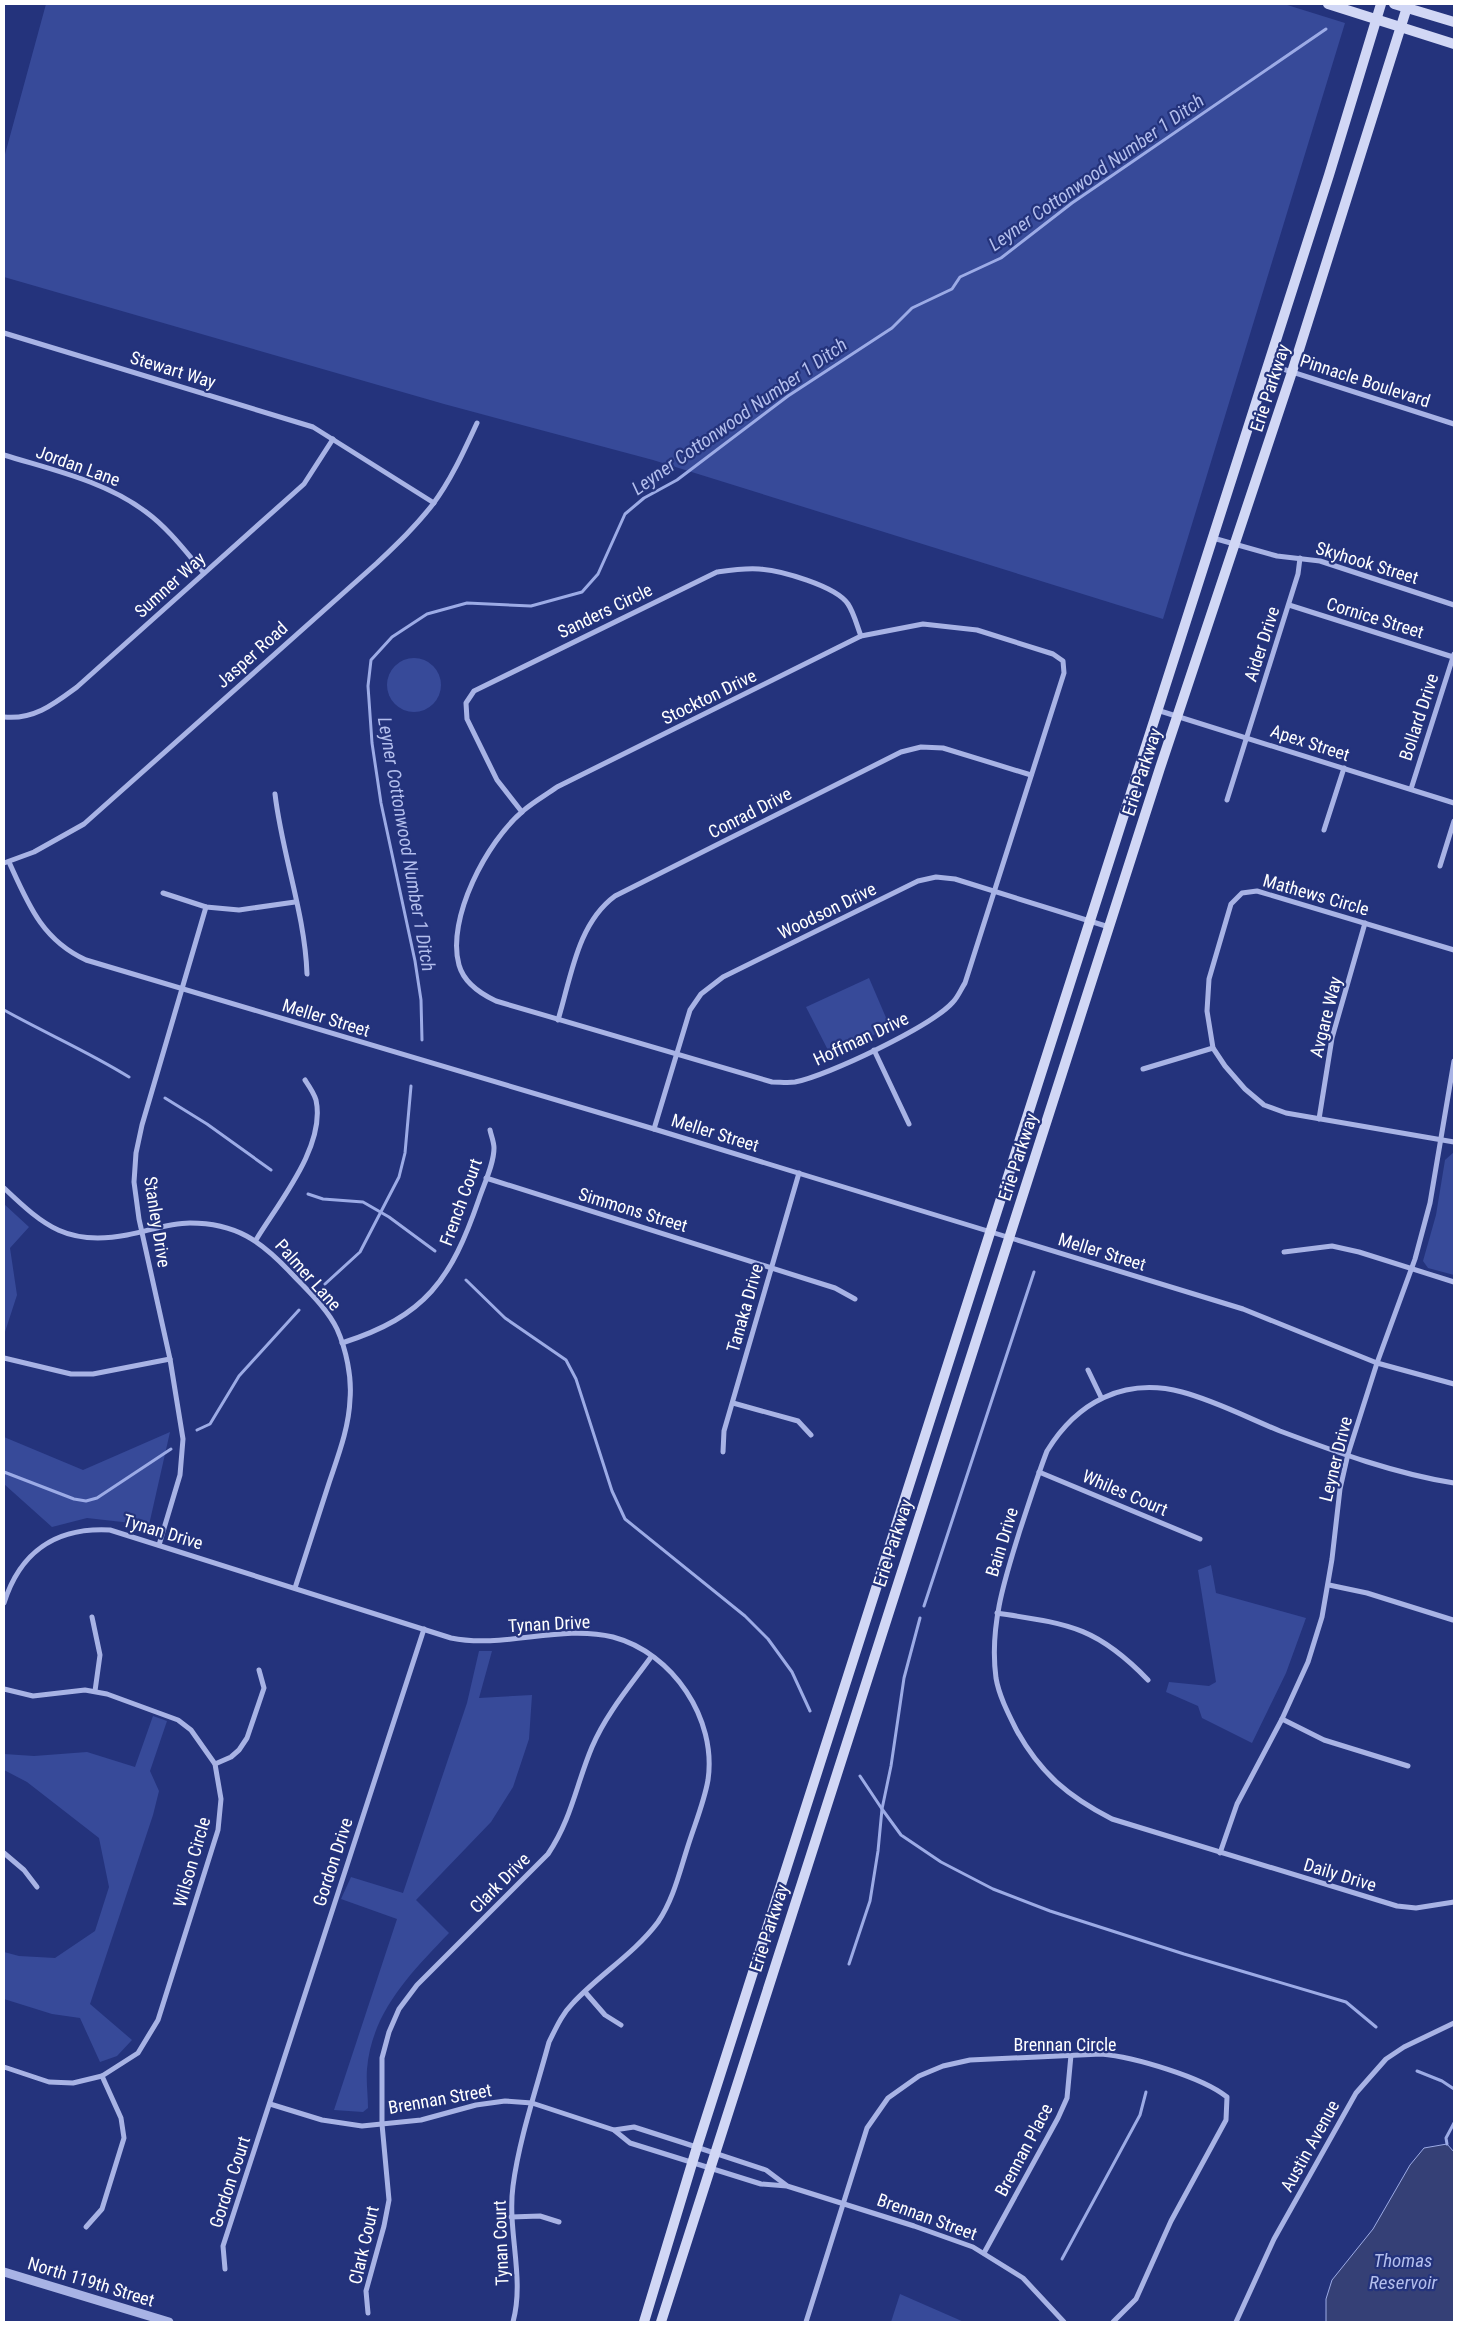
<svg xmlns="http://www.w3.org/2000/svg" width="1458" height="2326" viewBox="0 0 1458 2326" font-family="'Roboto Condensed',sans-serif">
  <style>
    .green { fill: #374a99 }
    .water { fill: #354076; stroke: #9cabe6 }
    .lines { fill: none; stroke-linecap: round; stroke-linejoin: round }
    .stream { stroke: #9cabe6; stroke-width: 3 }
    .minor { stroke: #a8b3e5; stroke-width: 5 }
    .tertiary { stroke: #a8b3e5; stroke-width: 9 }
    .secondary { stroke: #d1d7f5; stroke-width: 10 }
    .labels { text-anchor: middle; stroke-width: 4.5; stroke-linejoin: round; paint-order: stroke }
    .street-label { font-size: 18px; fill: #fff; stroke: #24337c }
    .water-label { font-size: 19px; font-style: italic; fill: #b3beed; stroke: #24337c }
  </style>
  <rect width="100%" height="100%" fill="#24337c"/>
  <g class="green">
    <path d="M46 4H1284L1345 23 1163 619 653 460 444 404 4 277V158Z"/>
    <circle cx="414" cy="685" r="27"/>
    <path d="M869 978 890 1027 831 1056 806 1007Z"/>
    <path d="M1454 1152V1275L1428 1268 1423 1261 1436 1215 1445 1160Z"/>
    <path d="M4 1204 29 1227 10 1248 17 1295 4 1335Z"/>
    <path d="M170 1432 149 1525 87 1518 52 1527 4 1484V1437L83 1470Z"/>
    <path d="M1211 1565 1216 1593 1306 1618 1286 1673 1252 1743 1202 1718 1198 1706 1166 1692 1169 1682 1209 1686 1216 1682 1198 1570Z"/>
    <path d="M479 1651H492L479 1698 532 1695 529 1739 513 1787 491 1822 416 1900 449 1933C411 1973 372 2011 367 2069 366 2082 368 2095 368 2108L363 2112 334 2110 397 1919 341 1899 351 1877 403 1893 467 1703Z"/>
    <path d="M153 1716 167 1721 150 1771 159 1791 153 1815 90 2004 132 2040 117 2056 100 2062 80 2018 52 2014 4 1999V1952L19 1956 55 1958 95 1931 109 1887 99 1838 27 1782 4 1770V1754L34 1756 87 1752 135 1767Z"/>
    <path d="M900 2294 964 2322H891Z"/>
  </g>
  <path class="water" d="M1447 2144 1454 2152V2322H1326V2299L1332 2280 1373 2229 1410 2165 1424 2148Z"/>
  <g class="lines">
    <g class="stream">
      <path d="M4 1010C45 1033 89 1052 129 1077"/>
      <path d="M422 1040 421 1000 415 961 381 803 372 743 368 686 371 660 392 637 427 614 467 603 531 606 582 592 598 574 625 514 644 498 677 480 788 396 892 328 912 308 952 289 960 277 1001 258 1072 203 1326 29"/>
      <path d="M165 1098 207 1124 271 1170"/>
      <path d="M308 1194 323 1199 363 1202 389 1217 435 1251"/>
      <path d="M466 1280 505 1318 566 1360 576 1379 612 1491 625 1519 745 1616 768 1639 792 1672 810 1711"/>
      <path d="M325 1284 360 1252 399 1177 405 1153 411 1086"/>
      <path d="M197 1430 210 1424 239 1376 299 1310"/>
      <path d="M4 1472 74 1499 86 1501 97 1498 171 1449"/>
      <path d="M924 1606 1034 1272"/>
      <path d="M920 1618 904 1678 891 1766 882 1809 901 1835 941 1862 993 1889 1050 1911 1184 1954 1346 2002 1376 2027"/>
      <path d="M849 1964 870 1901 878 1851 882 1809 860 1776"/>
      <path d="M1417 2071 1442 2081 1454 2089"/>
      <path d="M1447 2144 1446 2138 1454 2123"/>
      <path d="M1062 2259 1140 2115 1146 2092"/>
    </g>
    <g class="minor">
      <path d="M4 333 313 427 434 503"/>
      <path d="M1267 364 1454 424"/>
      <path d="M4 455C52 470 105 481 146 512 168 528 186 552 204 573"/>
      <path d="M1213 538 1277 556 1320 561 1454 605"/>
      <path d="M1289 605 1453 657"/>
      <path d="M923 624 977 630 1053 654 1063 661 1064 673 965 983C961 989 958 997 953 1002 932 1026 827 1076 795 1082 788 1083 780 1082 772 1082L496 1001C481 994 464 983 459 965 446 919 487 841 523 811 533 802 546 795 557 787L861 636Z"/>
      <path d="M1157 710 1454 803"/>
      <path d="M4 717C34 720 54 704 77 687L304 484 333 439"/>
      <path d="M1411 789 1454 654"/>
      <path d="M275 794C282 854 305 914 307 974"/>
      <path d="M1227 800 1298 574 1300 558"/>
      <path d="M522 812 497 780 467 719 466 703 474 691 717 572C731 570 744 568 759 569 780 570 836 586 848 604 854 613 857 626 861 636"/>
      <path d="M1324 830 1344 768"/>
      <path d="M9 862C28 904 42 940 86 960L654 1129 1243 1309 1377 1363 1454 1384"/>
      <path d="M4 863 34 852 84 824 377 563C397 544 416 526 433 504 451 480 464 451 477 423"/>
      <path d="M1440 866 1454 821"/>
      <path d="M163 893 206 907 239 910 295 902"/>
      <path d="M1454 950 1257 891 1242 893 1231 904 1209 979 1207 1011 1213 1048 1225 1066 1245 1089 1264 1105 1286 1113 1454 1142"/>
      <path d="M558 1020C571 978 577 924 615 896L901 752 921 747 943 748 1031 775"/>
      <path d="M874 1050 909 1124"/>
      <path d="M1143 1069 1213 1048"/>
      <path d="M1319 1119 1332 1038 1365 923"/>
      <path d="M654 1129 690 1010 701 994 723 977 918 881 936 877 955 879 1109 927"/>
      <path d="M486 1178 835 1288 855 1299"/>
      <path d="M4 1188C45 1227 68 1246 127 1235 148 1231 169 1223 190 1223 236 1223 261 1241 291 1273 307 1290 327 1308 337 1329 346 1349 352 1377 350 1399 349 1428 338 1456 329 1483 318 1518 306 1553 295 1588"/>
      <path d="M256 1240C279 1202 326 1146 316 1100 314 1093 309 1086 305 1080"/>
      <path d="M1284 1252 1332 1246 1359 1252 1454 1282"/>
      <path d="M342 1343C426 1316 451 1280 479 1199 484 1184 494 1164 494 1148 494 1142 491 1135 490 1130"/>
      <path d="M4 1358 71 1374H93L170 1359"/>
      <path d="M1088 1370 1101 1397"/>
      <path d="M733 1403 798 1421 811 1435"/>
      <path d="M723 1452 724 1431 799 1173"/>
      <path d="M1039 1472 1200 1539"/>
      <path d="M1454 1483C1396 1474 1336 1452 1280 1431 1248 1418 1216 1401 1182 1392 1124 1377 1077 1402 1047 1451 1037 1477 1029 1503 1020 1530 1005 1578 989 1626 996 1678 999 1696 1009 1715 1017 1731 1041 1774 1069 1797 1112 1819L1397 1906 1416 1908 1454 1902"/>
      <path d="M159 1545 180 1475 183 1439 170 1359 139 1219 134 1182 136 1153 142 1125 206 907"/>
      <path d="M1329 1585 1367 1593 1453 1620"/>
      <path d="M4 1603C20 1552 56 1527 110 1530L451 1638C504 1649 560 1624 613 1637 673 1653 717 1719 708 1780 704 1803 694 1826 687 1849 679 1874 673 1900 658 1922 634 1954 600 1974 573 2003 562 2014 556 2028 549 2042 537 2087 519 2139 513 2186 507 2231 525 2278 513 2322"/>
      <path d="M997 1613C1068 1624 1096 1626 1148 1680"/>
      <path d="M92 1617 100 1655 95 1691"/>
      <path d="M4 1689 33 1696 85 1690 107 1694 178 1720 191 1730 215 1764 221 1799 218 1830 158 2020 138 2053 102 2076 73 2083 49 2082 4 2067"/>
      <path d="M1282 1719 1324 1740 1408 1766"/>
      <path d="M215 1764 231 1757 239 1750 247 1738 264 1688 259 1670"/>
      <path d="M4 1853 24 1870 37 1887"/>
      <path d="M1220 1853 1237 1804 1282 1719 1308 1662 1322 1617 1332 1559 1340 1489 1348 1454 1377 1363 1415 1259 1430 1203 1454 1061"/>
      <path d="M585 1992 605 2015 621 2025"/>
      <path d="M270 2104 322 2120 362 2126 421 2120 476 2105 505 2101 532 2103 614 2130 630 2143 761 2184 787 2186 914 2226 973 2247 1023 2278 1064 2322"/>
      <path d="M614 2130 634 2127 684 2143 766 2170 786 2185"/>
      <path d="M511 2217 540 2216 559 2222"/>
      <path d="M86 2227 102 2209 124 2138 121 2118 102 2076"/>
      <path d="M984 2253 1058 2118 1067 2098 1071 2055"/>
      <path d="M225 2269 223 2246 424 1629"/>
      <path d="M368 2313 366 2291 384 2226 389 2200 382 2124V2058L389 2032 399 2009 417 1985 548 1854C572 1818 576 1785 592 1747 606 1714 630 1686 651 1657"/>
      <path d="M806 2322 867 2128 888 2098 919 2076 943 2066 970 2060 1101 2054C1134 2057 1202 2077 1227 2097L1226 2120 1171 2221 1136 2299 1113 2322"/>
      <path d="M1236 2322 1274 2239 1356 2093 1386 2059 1404 2047 1454 2023"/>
    </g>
    <path class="tertiary" d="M4 2272 169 2322"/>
    <g class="secondary">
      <path d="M1328 4 1454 44"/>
      <path d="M1394 4 1454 22"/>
      <path d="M644 2322 697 2147 1329 175 1381 4"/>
      <path d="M661 2322 1160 768 1292 372 1408 4"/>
    </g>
  </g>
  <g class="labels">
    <g class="street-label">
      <text transform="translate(173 370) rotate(17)" y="6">Stewart Way</text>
      <text transform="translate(1365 381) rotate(18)" y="6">Pinnacle Boulevard</text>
      <text transform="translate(1270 388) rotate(-72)" y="6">Erie Parkway</text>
      <text transform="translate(78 466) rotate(20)" y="6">Jordan Lane</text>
      <text transform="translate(1367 563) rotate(17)" y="6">Skyhook Street</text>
      <text transform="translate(170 585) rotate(-42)" y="6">Sumner Way</text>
      <text transform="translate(605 611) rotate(-26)" y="6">Sanders Circle</text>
      <text transform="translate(1375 618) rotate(17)" y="6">Cornice Street</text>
      <text transform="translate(1262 644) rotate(-72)" y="6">Aider Drive</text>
      <text transform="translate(252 655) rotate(-42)" y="6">Jasper Road</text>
      <text transform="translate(709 697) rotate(-26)" y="6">Stockton Drive</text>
      <text transform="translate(1419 717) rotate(-72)" y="6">Bollard Drive</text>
      <text transform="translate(1310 743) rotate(18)" y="6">Apex Street</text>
      <text transform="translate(1142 772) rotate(-72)" y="6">Erie Parkway</text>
      <text transform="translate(750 813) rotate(-27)" y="6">Conrad Drive</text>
      <text transform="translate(1316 895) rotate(16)" y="6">Mathews Circle</text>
      <text transform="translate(827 911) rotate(-26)" y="6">Woodson Drive</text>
      <text transform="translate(1326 1017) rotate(-76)" y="6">Avgare Way</text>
      <text transform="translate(326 1018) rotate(17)" y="6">Meller Street</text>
      <text transform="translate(861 1039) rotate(-25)" y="6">Hoffman Drive</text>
      <text transform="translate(715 1133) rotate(17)" y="6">Meller Street</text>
      <text transform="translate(1018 1157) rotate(-72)" y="6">Erie Parkway</text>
      <text transform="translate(461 1202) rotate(-70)" y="6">French Court</text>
      <text transform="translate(633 1210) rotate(17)" y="6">Simmons Street</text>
      <text transform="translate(157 1222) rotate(81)" y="6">Stanley Drive</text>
      <text transform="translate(1102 1252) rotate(17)" y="6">Meller Street</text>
      <text transform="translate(308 1275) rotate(48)" y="6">Palmer Lane</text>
      <text transform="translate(745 1308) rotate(-74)" y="6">Tanaka Drive</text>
      <text transform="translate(1336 1459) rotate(-76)" y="6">Leyner Drive</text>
      <text transform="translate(1125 1493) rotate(23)" y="6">Whiles Court</text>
      <text transform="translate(163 1532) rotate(17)" y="6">Tynan Drive</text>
      <text transform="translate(1002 1542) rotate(-73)" y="6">Bain Drive</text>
      <text transform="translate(893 1543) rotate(-72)" y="6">Erie Parkway</text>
      <text transform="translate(549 1624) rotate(-3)" y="6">Tynan Drive</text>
      <text transform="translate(192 1862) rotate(-74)" y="6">Wilson Circle</text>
      <text transform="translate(333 1862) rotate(-72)" y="6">Gordon Drive</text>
      <text transform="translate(1340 1875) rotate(17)" y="6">Daily Drive</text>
      <text transform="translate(500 1883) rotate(-45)" y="6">Clark Drive</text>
      <text transform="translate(769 1928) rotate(-72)" y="6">Erie Parkway</text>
      <text x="1065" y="2051">Brennan Circle</text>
      <text transform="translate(440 2099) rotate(-10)" y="6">Brennan Street</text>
      <text transform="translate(1310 2146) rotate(-61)" y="6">Austin Avenue</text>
      <text transform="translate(1024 2150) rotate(-62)" y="6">Brennan Place</text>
      <text transform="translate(230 2182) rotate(-72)" y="6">Gordon Court</text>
      <text transform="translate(927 2217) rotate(20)" y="6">Brennan Street</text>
      <text transform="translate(501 2243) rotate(-92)" y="6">Tynan Court</text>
      <text transform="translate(364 2245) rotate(-77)" y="6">Clark Court</text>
      <text transform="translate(91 2282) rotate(17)" y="6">North 119th Street</text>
    </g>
    <g class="water-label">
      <text transform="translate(1096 172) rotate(-35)" y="7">Leyner Cottonwood Number 1 Ditch</text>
      <text transform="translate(739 416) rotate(-35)" y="7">Leyner Cottonwood Number 1 Ditch</text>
      <text transform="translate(407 844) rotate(80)" y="7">Leyner Cottonwood Number 1 Ditch</text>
      <text x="1403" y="2267">Thomas<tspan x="1403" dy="22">Reservoir</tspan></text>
    </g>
  </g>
  <rect width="1458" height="2326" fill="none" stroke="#ffffff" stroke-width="10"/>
</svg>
